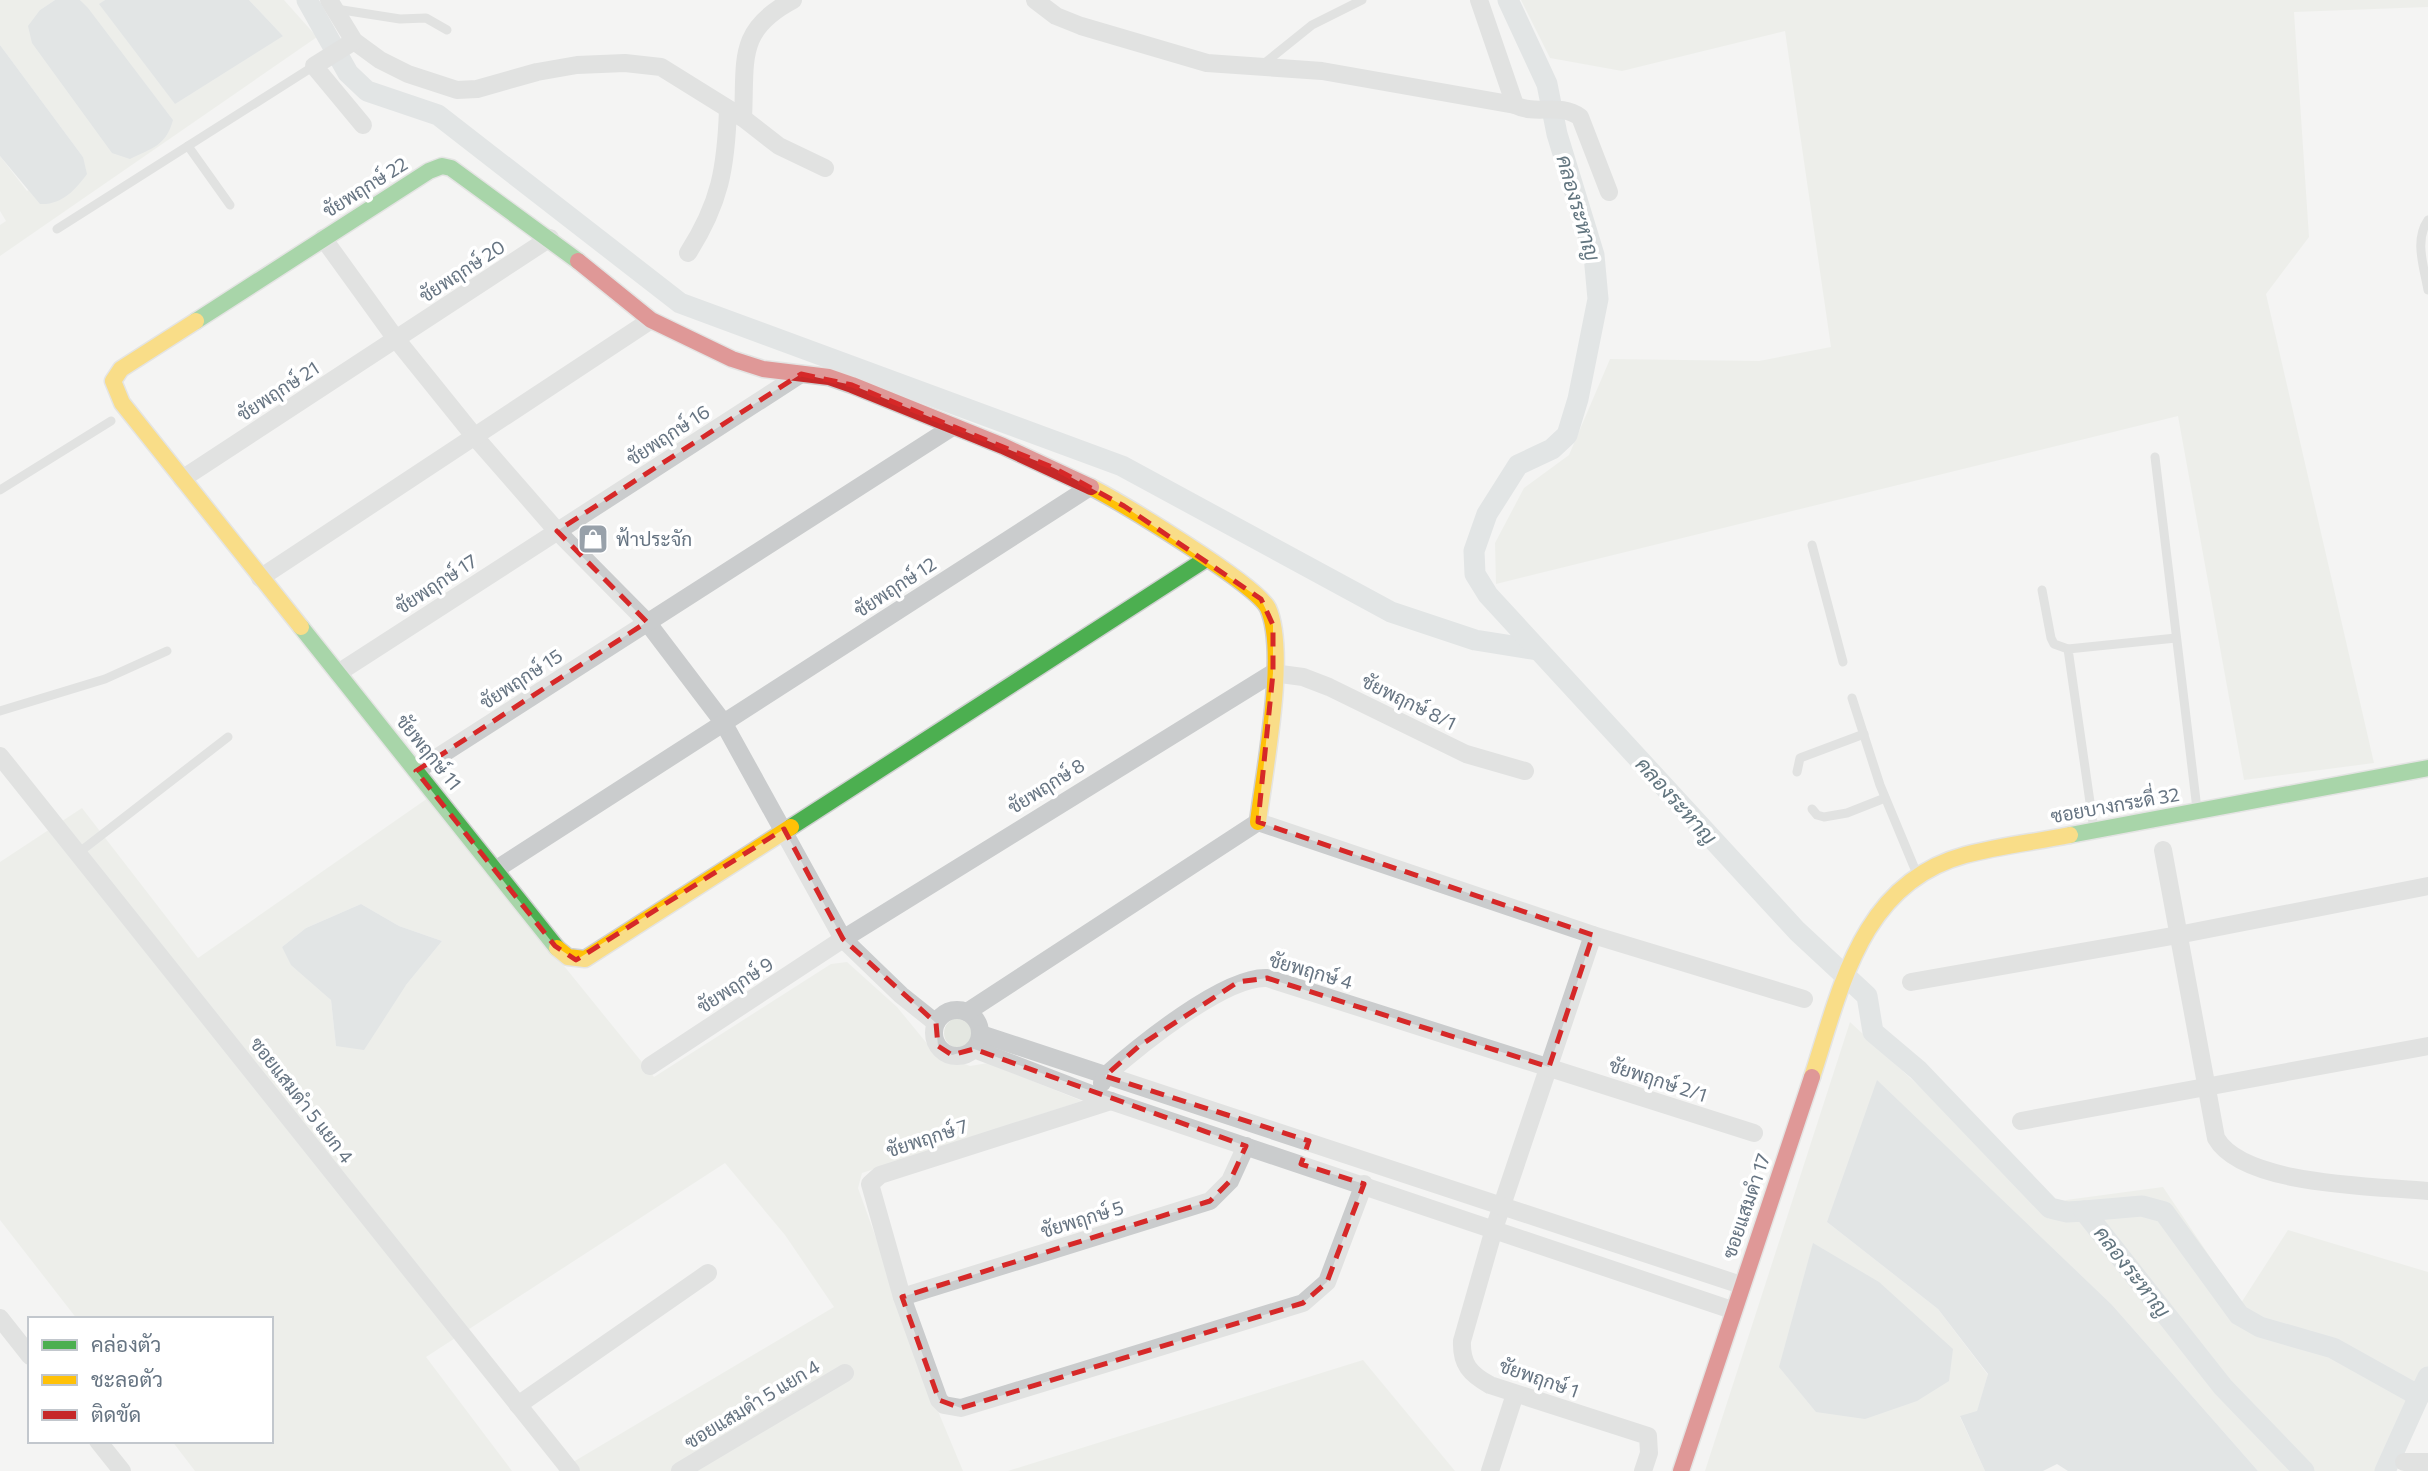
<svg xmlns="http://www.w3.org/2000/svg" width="2428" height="1471" viewBox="0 0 2428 1471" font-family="Commissioner,Sarabun,sans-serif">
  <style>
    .green { fill: #e4e7e1; fill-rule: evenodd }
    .water { fill: #ccd2d6 }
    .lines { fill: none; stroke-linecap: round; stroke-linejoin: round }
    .canal { stroke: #ccd2d6; stroke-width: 21 }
    .fast-casing { stroke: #d0d1d1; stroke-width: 19 }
    .slow-casing { stroke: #d0d1d1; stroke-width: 19 }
    .jam-casing { stroke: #d0d1d1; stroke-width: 19 }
    .lane { stroke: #cacccd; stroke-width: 9 }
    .street { stroke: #cacccd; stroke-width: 18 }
    .fast { stroke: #4caf50; stroke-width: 16 }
    .slow { stroke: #ffc107; stroke-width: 16 }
    .jam { stroke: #c62828; stroke-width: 16 }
    .marked { fill: none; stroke: #d62828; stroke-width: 5; stroke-dasharray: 14 9; stroke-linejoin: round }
    .labels { text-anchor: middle; stroke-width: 7; stroke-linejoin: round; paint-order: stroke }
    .street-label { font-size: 19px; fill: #667482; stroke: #fff }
    .poi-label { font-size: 19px; fill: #667482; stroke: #fff; text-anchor: start }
    .water-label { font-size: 21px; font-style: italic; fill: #62757f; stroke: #fff }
  </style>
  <rect width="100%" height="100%" fill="#f4f4f3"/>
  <g class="green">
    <path d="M0 0H55L40 10 173 120 80 0H105L100 4 283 36 249 0H284L317 37 0 256V225L6 221 0 211V156L27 191 83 157 0 45Z"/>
    <path d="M1521 0H2428V7L2294 12 2309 237 2266 294 2374 763 2244 780 2178 416 1496 584 1495 543 1524 488 1569 455 1610 359 1759 361 1831 347 1785 31 1622 71 1550 58Z"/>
    <path d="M428 798 654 1077 831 964 847 962 897 1007 934 1052 970 1066 988 1063 1082 1101 862 1173 858 1188 940 1416 963 1471H558L834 1307 785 1235 725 1163 426 1357 512 1471H195L172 1441H271V1319H77L0 1220V862L82 808 198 958ZM361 904 399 926 442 941 406 985 336 1046 331 1000 282 947 306 928Z"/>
    <circle cx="959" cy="1033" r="15"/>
    <path d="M1850 1022 1921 1088 2049 1219 2066 1200 2163 1187 2241 1303 2288 1230 2428 1272V1398L2392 1471H2258L2113 1306 1827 1222 1938 1309 1988 1375 1977 1412 1960 1417 1985 1471H1705Z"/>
    <path d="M1363 1360 1455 1471H1008Z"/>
  </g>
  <g class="water">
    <path d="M55 0H80L88 8 173 120C166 146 152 148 130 159L112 153 32 43 28 26 40 10Z"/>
    <path d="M105 0H249L283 36 175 104 99 4Z"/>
    <path d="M0 45 83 157 87 174C75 190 62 205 40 204L0 156Z"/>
    <path d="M361 904 399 926 442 941 406 985 364 1050 336 1046 331 1000 291 965 282 947 306 928Z"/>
    <path d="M1877 1080 2113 1306 2258 1471H2068L2057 1464 2043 1471H1985L1960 1416 1977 1411 1988 1374 1938 1309 1827 1222Z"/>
    <path d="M1813 1243 1879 1282 1953 1349 1949 1381 1917 1401 1865 1419 1816 1412 1779 1367Z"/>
  </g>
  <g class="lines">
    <g class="canal">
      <path d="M307 0 348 73 367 91 438 115 680 303 1122 466 1391 612 1475 640 1538 650"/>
      <path d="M1508 0 1547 84 1557 134 1594 255 1598 299 1578 399 1567 435 1552 449 1518 465 1487 514 1474 551 1475 574 1488 595 1797 931 1867 996 1873 1032 1918 1070 2050 1208 2067 1212 2084 1211 2223 1387 2304 1471"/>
      <path d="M2084 1211 2142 1206 2164 1212 2239 1315 2260 1327 2333 1348 2419 1396 2428 1377"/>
      <path d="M2385 1471 2419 1396"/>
    </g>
    <g class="fast-casing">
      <g id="fast">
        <path d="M196 321 429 171 442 166 451 168 578 261"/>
        <path d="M301 627 557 948"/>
        <path d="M791 827 1206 559"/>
        <path d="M2070 835 2428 768"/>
      </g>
    </g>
    <g class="slow-casing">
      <g id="slow">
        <path d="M196 321 121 369 113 381 122 403 301 627"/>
        <path d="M1091 487C1122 503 1256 584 1268 608 1288 652 1264 772 1258 822"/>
        <path d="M557 948 568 957 585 959 791 827"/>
        <path d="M1812 1077C1841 988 1861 883 1965 855 1999 846 2035 842 2070 835"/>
      </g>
    </g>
    <g class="jam-casing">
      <g id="jam">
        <path d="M578 261 651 320 732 359 763 369 829 377 852 385 1003 446 1091 487"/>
        <path d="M1681 1471 1812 1077"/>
      </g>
    </g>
    <g class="lane">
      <path d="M336 9 400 19 426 18 447 30"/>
      <path d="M1261 66 1312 25 1362 0"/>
      <path d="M188 146 230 205"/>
      <path d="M2428 220C2414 240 2424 267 2428 290"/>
      <path d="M57 229 314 66"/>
      <path d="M2155 457 2197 809"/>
      <path d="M0 490 111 421"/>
      <path d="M1812 545 1843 662"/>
      <path d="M2042 590 2051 638 2054 644 2068 649"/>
      <path d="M1852 698 1880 785 1917 874"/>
      <path d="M0 711 105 679 167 651"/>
      <path d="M1797 772 1800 758 1864 734"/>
      <path d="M1812 809 1817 815 1824 817 1847 813 1885 798"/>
      <path d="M2094 830 2068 649 2176 638"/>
      <path d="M77 854 228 737"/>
    </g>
    <g class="street">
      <path d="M329 0 354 41 380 60 408 74 457 90 477 89 537 72 577 65 625 63 661 67 743 118 779 146 825 168"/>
      <path d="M1035 0 1056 16 1081 26 1207 63 1322 71 1515 105"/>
      <path d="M1479 0 1515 105C1537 116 1559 102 1580 117L1609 192"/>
      <path d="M354 41 314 66 363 125"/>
      <path d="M743 118C746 60 736 30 793 0"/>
      <path d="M323 238 396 339 475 437 557 531 647 622 723 722 843 939 901 995 936 1023"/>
      <path d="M688 253C720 203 726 168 728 109"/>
      <path d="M182 479 550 238"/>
      <path d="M260 578 651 320"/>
      <path d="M338 673 801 374"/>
      <path d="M0 756 571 1471"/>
      <path d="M416 771 954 426"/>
      <path d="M2163 850 2216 1138C2243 1186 2376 1186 2428 1191"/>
      <path d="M495 870 1090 487"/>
      <path d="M1593 935 1494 1229 1462 1341C1461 1364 1470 1374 1490 1385L1648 1436 1649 1453 1643 1471"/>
      <path d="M1911 982 2178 935 2428 886"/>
      <circle cx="957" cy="1033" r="23"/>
      <path d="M967 1012 1258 822 1593 935 1804 999"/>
      <path d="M981 1034 1741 1285"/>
      <path d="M974 1049 1096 1096 1732 1310"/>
      <path d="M650 1066 843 939 1273 673 1303 677 1329 687 1466 754 1525 771"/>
      <path d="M1102 1083 1105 1076C1138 1047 1224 976 1267 978L1754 1133"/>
      <path d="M1111 1101 880 1175 870 1184 902 1297 939 1400 944 1405 961 1408 1303 1303 1327 1282 1364 1184"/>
      <path d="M2021 1121 2428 1046"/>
      <path d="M902 1297 1210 1201 1230 1181 1246 1146"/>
      <path d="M0 1318 30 1356"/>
      <path d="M518 1405 708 1273"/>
      <path d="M98 1441 122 1471"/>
      <path d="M2404 1462H2428"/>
      <path d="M680 1471 845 1373"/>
      <path d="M1490 1471 1515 1394"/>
    </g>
    <use href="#fast" class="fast"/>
    <use href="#slow" class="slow"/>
    <use href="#jam" class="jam"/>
  </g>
  <path d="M0 0H2428V1471H0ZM801 374 852 385 1054 468 1124 506 1261 599 1273 625V673L1258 822 1593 935 1549 1067 1267 978 1238 982 1139 1046 1105 1076 1309 1141 1301 1164 1364 1184 1327 1282 1303 1303 961 1408 939 1400 902 1297 1210 1201 1230 1181 1246 1146 974 1049 952 1055 938 1046 936 1023 843 939 784 829 576 960 555 946 416 771 647 622 557 531Z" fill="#f4f4f3" fill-opacity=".55" fill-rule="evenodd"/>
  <path class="marked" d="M801 374 852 385 1054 468 1124 506 1261 599 1273 625V673L1258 822 1593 935 1549 1067 1267 978 1238 982 1139 1046 1105 1076 1309 1141 1301 1164 1364 1184 1327 1282 1303 1303 961 1408 939 1400 902 1297 1210 1201 1230 1181 1246 1146 974 1049 952 1055 938 1046 936 1023 843 939 784 829 576 960 555 946 416 771 647 622 557 531Z"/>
  <defs>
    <g id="shop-square" transform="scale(1.575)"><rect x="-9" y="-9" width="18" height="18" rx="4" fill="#98a1aa" stroke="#fff"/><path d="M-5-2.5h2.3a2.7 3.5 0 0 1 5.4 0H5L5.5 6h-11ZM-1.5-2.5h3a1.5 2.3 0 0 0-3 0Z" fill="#fff"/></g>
  </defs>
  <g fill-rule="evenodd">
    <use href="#shop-square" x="593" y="539"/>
  </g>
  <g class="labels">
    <g class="street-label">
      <text transform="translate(365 187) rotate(-32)" y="7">ชัยพฤกษ์ 22</text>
      <text transform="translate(462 271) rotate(-33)" y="7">ชัยพฤกษ์ 20</text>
      <text transform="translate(278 391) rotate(-33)" y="7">ชัยพฤกษ์ 21</text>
      <text transform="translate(668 435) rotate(-33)" y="7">ชัยพฤกษ์ 16</text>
      <text transform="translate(436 584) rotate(-33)" y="7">ชัยพฤกษ์ 17</text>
      <text transform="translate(895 587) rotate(-33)" y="7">ชัยพฤกษ์ 12</text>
      <text transform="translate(521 679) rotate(-33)" y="7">ชัยพฤกษ์ 15</text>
      <text transform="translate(1409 702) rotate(26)" y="7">ชัยพฤกษ์ 8/1</text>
      <text transform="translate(429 752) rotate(51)" y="7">ชัยพฤกษ์ 11</text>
      <text transform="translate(1046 786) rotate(-32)" y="7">ชัยพฤกษ์ 8</text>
      <text transform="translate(2115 805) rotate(-10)" y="7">ซอยบางกระดี่ 32</text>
      <text transform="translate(1311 971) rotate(16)" y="7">ชัยพฤกษ์ 4</text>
      <text transform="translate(735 985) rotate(-33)" y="7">ชัยพฤกษ์ 9</text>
      <text transform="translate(1658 1080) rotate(18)" y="7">ชัยพฤกษ์ 2/1</text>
      <text transform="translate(302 1100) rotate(52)" y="7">ซอยแสมดำ 5 แยก 4</text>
      <text transform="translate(927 1138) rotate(-18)" y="7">ชัยพฤกษ์ 7</text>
      <text transform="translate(1746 1206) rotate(-71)" y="7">ซอยแสมดำ 17</text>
      <text transform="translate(1082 1219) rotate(-17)" y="7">ชัยพฤกษ์ 5</text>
      <text transform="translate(1539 1378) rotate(19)" y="7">ชัยพฤกษ์ 1</text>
      <text transform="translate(752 1404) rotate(-31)" y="7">ซอยแสมดำ 5 แยก 4</text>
    </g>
    <g class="poi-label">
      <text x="616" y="546">ฟ้าประจัก</text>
    </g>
    <g class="water-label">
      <text transform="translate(1578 208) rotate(74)" y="7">คลองระหาญ</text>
      <text transform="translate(1676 801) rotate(48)" y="7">คลองระหาญ</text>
      <text transform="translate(2132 1272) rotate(52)" y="7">คลองระหาญ</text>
    </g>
  </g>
  <rect x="28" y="1317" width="245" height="126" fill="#ffffff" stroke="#c2c7cd" stroke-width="2"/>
  <rect x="42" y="1340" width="35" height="10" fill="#4caf50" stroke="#c2c7cd" stroke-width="2"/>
  <text x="91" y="1352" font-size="21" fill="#667482">คล่องตัว</text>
  <rect x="42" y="1375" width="35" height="10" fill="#ffc107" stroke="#c2c7cd" stroke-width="2"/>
  <text x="91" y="1387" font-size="21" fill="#667482">ชะลอตัว</text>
  <rect x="42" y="1410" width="35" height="10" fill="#c62828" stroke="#c2c7cd" stroke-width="2"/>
  <text x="91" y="1422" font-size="21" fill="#667482">ติดขัด</text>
</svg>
